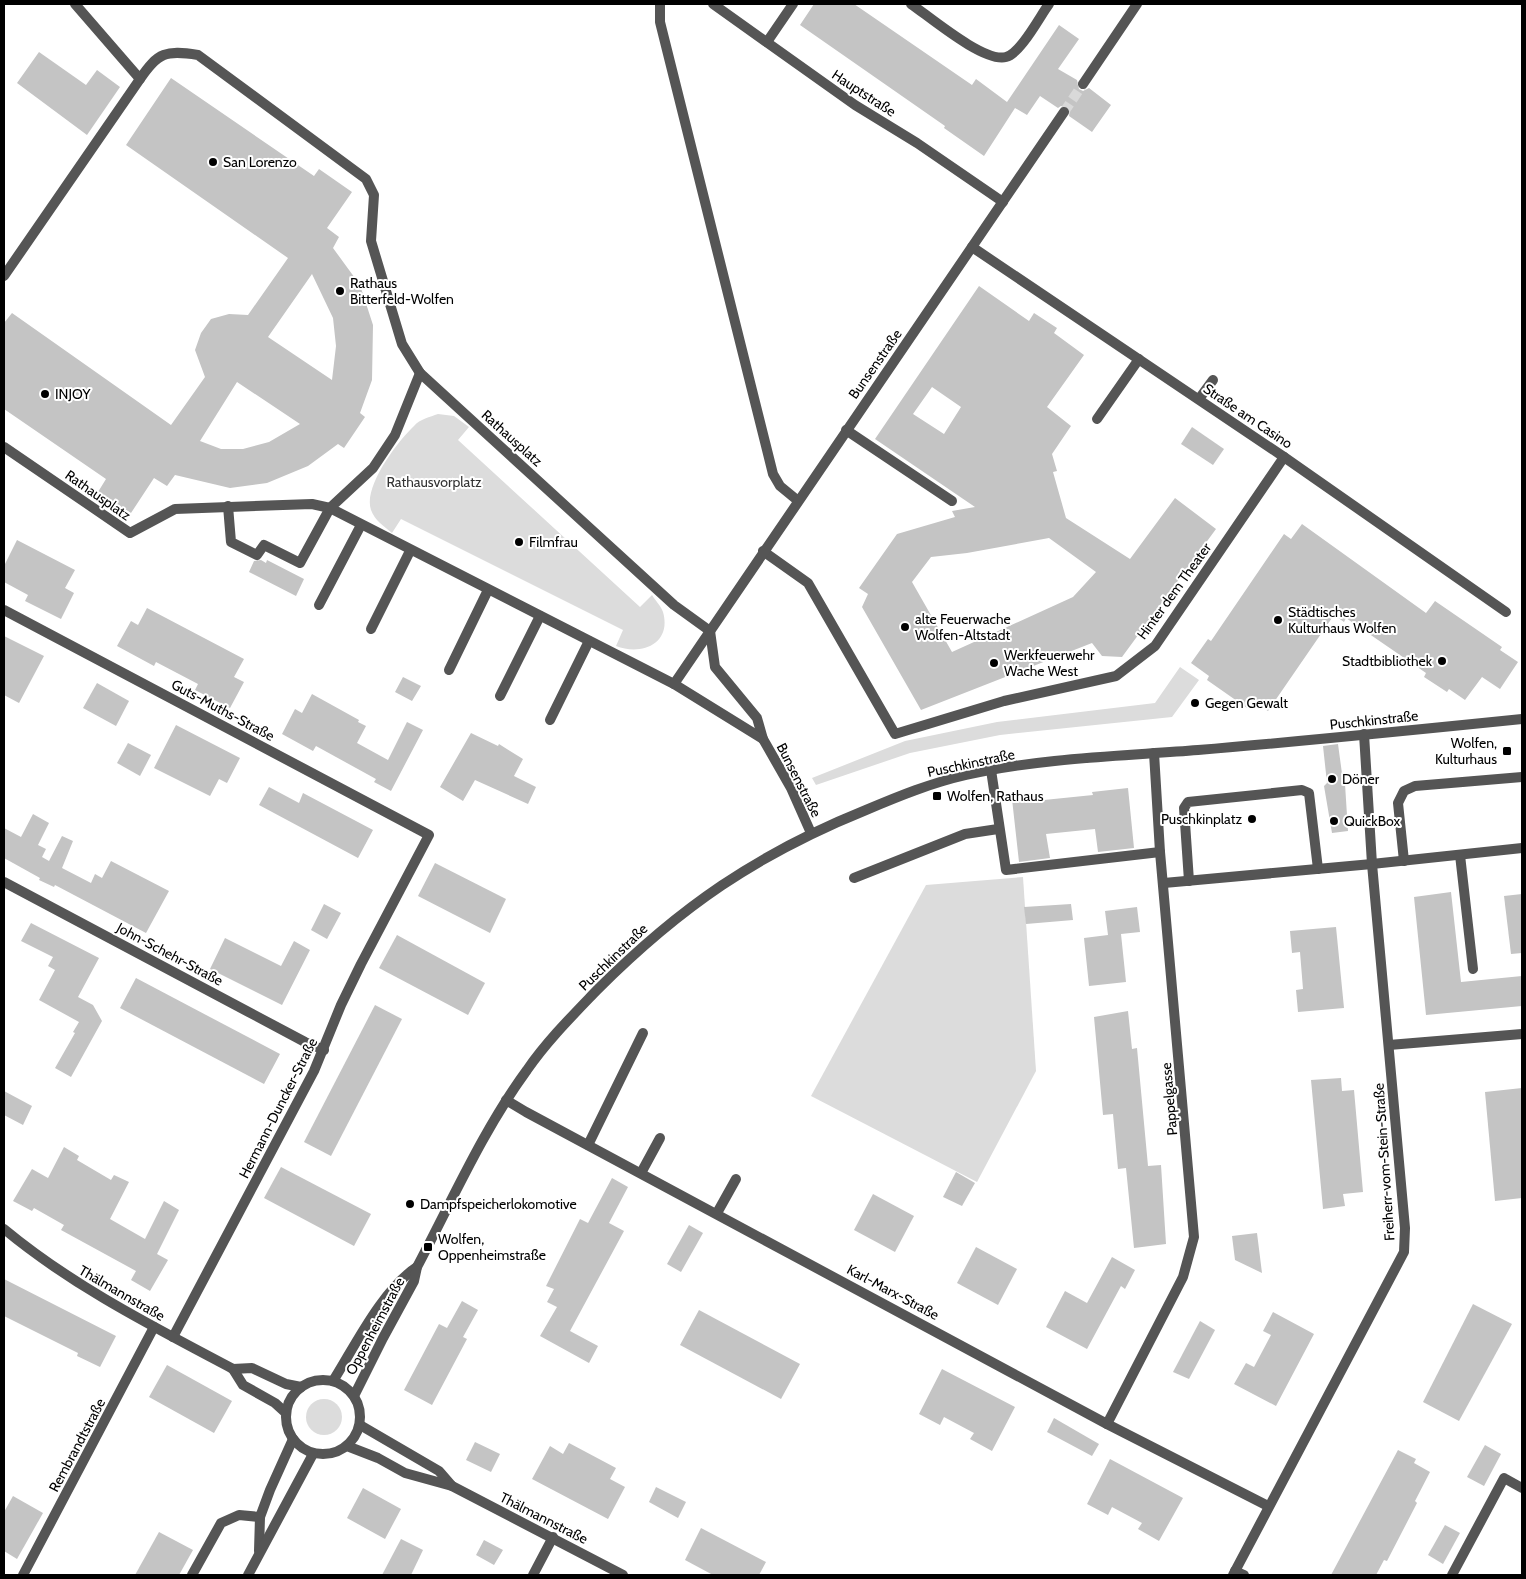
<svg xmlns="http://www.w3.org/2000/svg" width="1526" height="1579" viewBox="0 0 1526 1579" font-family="Cabin,sans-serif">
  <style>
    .green { fill: #dcdcdc }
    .building { fill: #c4c4c4; fill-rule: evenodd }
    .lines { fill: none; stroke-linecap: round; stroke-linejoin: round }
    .minor-tunnel { stroke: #d9d9d9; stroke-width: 10; stroke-dasharray: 10 5; stroke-linecap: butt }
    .service { stroke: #555; stroke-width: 10 }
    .minor { stroke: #555; stroke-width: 10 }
    .tertiary { stroke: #555; stroke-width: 10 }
    .poi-dot { fill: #000; stroke: #fff; stroke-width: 2 }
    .labels { text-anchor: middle; stroke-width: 4; stroke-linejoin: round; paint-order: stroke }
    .street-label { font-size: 14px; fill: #000; stroke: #fff }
    .poi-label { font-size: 14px; fill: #000; stroke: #fff; text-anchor: start }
    .park-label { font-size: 14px; fill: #333; stroke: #fff }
  </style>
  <rect width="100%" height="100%" fill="#fff"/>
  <g class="green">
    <path d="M438 414 454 416 469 427 458 440 640 607 652 595C655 600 661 606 663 612 672 644 641 656 616 646L623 630 401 519 392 533C384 526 375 521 371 510 363 487 397 442 414 426 420 419 430 417 438 414Z"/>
    <path d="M1180 667 1199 680 1172 717 1000 735 910 753 816 785 812 778 905 741 997 722 1155 703Z"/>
    <path d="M1023 877 1036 1071 977 1182 811 1096 926 885Z"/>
    <circle cx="324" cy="1417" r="18"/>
  </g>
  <g class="building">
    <path d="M814 4H854L972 85 976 79 1007 102 1059 25 1079 39 1058 69 1077 80 1079 89 1083 91 1089 88 1111 105 1092 132 1069 116 1070 109 1067 106H1061L1058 108 1040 96 1027 115 1015 108 984 156 944 128 945 126 800 25Z"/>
    <path d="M39 52 86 85 97 70 120 87 87 135 17 83Z"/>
    <path d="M171 78 314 176 319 169 352 192 327 228 339 237 333 248 360 285 373 325 372 380 360 413 365 417 344 448 338 444 308 466 267 483 230 488 175 475 167 486 154 478 131 513 98 492 106 479 4 409V323L12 313 171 425 205 377 195 350 201 333 211 319 229 314 248 315 288 258 126 145ZM312 274 333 318 336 346 332 380 268 337ZM237 382 300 424 269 442 243 449H221L200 441Z"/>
    <path d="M979 286 1029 321 1034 313 1057 328 1054 333 1084 355 1047 407 1071 426 1052 454 1057 471 1053 472 1066 518 1130 559 1175 498 1216 529 1122 657 1102 656 1092 643 921 710 862 607 868 594 859 588 897 534 955 517 952 511 975 507 875 439ZM932 387 961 407 944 434 913 414ZM1049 538 1096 572 1073 597 952 652 912 582 931 557 967 553Z"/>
    <path d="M1192 427 1224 449 1213 465 1181 444Z"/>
    <path d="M1302 524 1426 613 1435 601 1502 647 1500 650 1518 662 1500 689 1482 677 1465 700 1449 689 1447 692 1424 677 1426 673 1397 653 1346 618 1344 622 1334 615 1268 711 1253 701 1247 708 1207 680 1209 676 1191 663 1208 639 1211 641 1284 534 1291 539Z"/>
    <path d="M17 540 75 570 65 588 74 593 61 619 25 601 28 595 4 582V566Z"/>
    <path d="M261 560 266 563 267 560 304 579 296 596 249 572 254 561Z"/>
    <path d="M147 608 244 659 234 677 244 682 230 708 195 690 198 684 156 662 154 666 117 646 131 621 138 625Z"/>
    <path d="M4 636 44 656 19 703 4 695Z"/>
    <path d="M403 677 421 686 412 701 395 692Z"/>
    <path d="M97 683 129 701 116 726 83 708Z"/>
    <path d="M312 694 359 720 358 722 366 726 357 743 388 760 407 722 423 730 391 791 374 782 376 779 316 746 313 751 282 734 295 709 302 713Z"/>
    <path d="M176 725 240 758 227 783 219 779 210 796 154 768Z"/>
    <path d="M471 733 498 746 499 744 523 759 514 776 536 787 528 804 475 780 463 801 440 787Z"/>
    <path d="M128 743 151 755 140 776 117 763Z"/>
    <path d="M1338 744 1343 781 1345 784 1348 831 1332 833 1324 786 1327 783 1323 746Z"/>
    <path d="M269 787 299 803 303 793 373 830 358 858 259 805Z"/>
    <path d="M1128 788 1134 848 1098 852 1095 829 1046 834 1050 858 1019 862 1012 799 1044 797V800L1093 795 1092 792Z"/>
    <path d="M33 814 49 823 38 845 46 849 42 857 49 861 62 836 73 841 62 868 91 883 95 874 102 878 111 861 169 891 146 933 55 885 54 887 39 880 40 878 4 858V828L21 837Z"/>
    <path d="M435 863 506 899 490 933 418 896Z"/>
    <path d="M1451 892 1461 982 1522 976V1006L1426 1015 1414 897Z"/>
    <path d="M1522 894V953L1511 954 1504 896Z"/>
    <path d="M324 904 341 913 327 939 311 930Z"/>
    <path d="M1071 904 1073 920 1026 924 1024 907Z"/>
    <path d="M1137 907 1140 932 1121 934 1126 982 1089 986 1084 938 1108 935 1105 911Z"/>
    <path d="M31 923 99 958 78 997 93 1005 102 1021 71 1077 55 1068 75 1033 73 1032 79 1022 39 1000 55 970 48 966 53 957 21 941Z"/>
    <path d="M1336 927 1344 1008 1298 1012 1296 990 1303 989 1300 952 1292 953 1290 931Z"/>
    <path d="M397 935 485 983 468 1015 379 968Z"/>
    <path d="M225 938 281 966 294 941 310 950 282 1005 210 969Z"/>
    <path d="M136 978 280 1054 264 1084 120 1008Z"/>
    <path d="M375 1005 402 1019 331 1156 304 1142Z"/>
    <path d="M1128 1011 1132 1049 1137 1048 1148 1166 1161 1165 1166 1244 1134 1248 1126 1168 1118 1169 1113 1114 1103 1115 1094 1017Z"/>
    <path d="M1341 1078 1342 1091 1354 1090 1363 1192 1343 1194 1345 1206 1323 1209 1311 1080Z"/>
    <path d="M1522 1088V1198L1495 1201 1485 1092Z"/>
    <path d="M4 1091 32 1106 23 1125 4 1115Z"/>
    <path d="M64 1147 79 1156 77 1160 111 1180 114 1175 129 1182 110 1219 145 1239 164 1201 179 1210 157 1254 168 1260 150 1291 131 1280 136 1271 61 1230 64 1225 34 1208 32 1211 13 1201 32 1169 48 1178Z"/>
    <path d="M281 1167 371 1214 354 1246 264 1198Z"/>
    <path d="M956 1172 975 1183 962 1206 943 1197Z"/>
    <path d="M612 1178 628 1187 609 1223 624 1231 570 1331 598 1346 589 1363 540 1336 557 1307 547 1302 554 1289 546 1286 580 1219 588 1223Z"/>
    <path d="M873 1194 914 1216 895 1252 854 1230Z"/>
    <path d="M689 1225 703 1233 681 1272 667 1264Z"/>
    <path d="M1257 1233 1262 1273 1235 1260 1232 1236Z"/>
    <path d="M976 1247 1017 1269 998 1305 957 1283Z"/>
    <path d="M1112 1257 1135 1270 1125 1289 1121 1286 1087 1349 1046 1327 1065 1291 1087 1303Z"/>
    <path d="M4 1279 116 1336 100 1367 77 1356 78 1353 4 1316Z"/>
    <path d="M462 1301 478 1310 463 1337 467 1339 432 1405 404 1390 439 1324 447 1328Z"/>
    <path d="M1473 1304 1512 1324 1459 1421 1423 1402Z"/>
    <path d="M699 1310 800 1364 781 1399 680 1345Z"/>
    <path d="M1273 1312 1314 1334 1276 1406 1234 1384 1246 1363 1254 1367 1271 1335 1263 1331Z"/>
    <path d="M1200 1321 1215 1330 1189 1379 1173 1372Z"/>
    <path d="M167 1365 232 1401 214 1433 149 1397Z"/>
    <path d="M942 1369 1015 1407 992 1451 970 1439 974 1433 944 1417 940 1425 919 1414Z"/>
    <path d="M1054 1418 1099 1444 1092 1456 1047 1432Z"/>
    <path d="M475 1442 500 1454 491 1472 466 1460Z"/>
    <path d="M569 1443 616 1468 610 1479 625 1487 608 1519 532 1479 550 1446 563 1454Z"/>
    <path d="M1485 1445 1501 1454 1484 1486 1467 1477Z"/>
    <path d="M1398 1450 1416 1459 1414 1463 1430 1472 1415 1501 1417 1503 1387 1561 1384 1560 1376 1575H1331Z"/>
    <path d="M1110 1459 1183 1498 1159 1541 1138 1529 1142 1523 1112 1507 1108 1515 1087 1504Z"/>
    <path d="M656 1487 686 1502 678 1518 649 1502Z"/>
    <path d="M363 1488 401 1509 385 1539 347 1518Z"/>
    <path d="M13 1496 43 1513 17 1559 4 1551V1512Z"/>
    <path d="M1445 1525 1460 1533 1443 1564 1428 1555Z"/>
    <path d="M701 1528 766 1562 759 1575H713L685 1560Z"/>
    <path d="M159 1532 193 1550 179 1575H135Z"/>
    <path d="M401 1539 423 1550 411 1575H382Z"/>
    <path d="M484 1540 503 1550 494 1565 476 1555Z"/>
  </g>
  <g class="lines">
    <path class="minor-tunnel" d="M1064 112 1083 84"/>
    <g class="service">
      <path d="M660 4V22L773 474 780 486 797 500"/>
      <path d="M911 4C930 17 984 63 1006 57 1021 53 1040 16 1049 4"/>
      <path d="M767 42 793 4"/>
      <path d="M1199 399 1213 380"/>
      <path d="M1097 419 1139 359"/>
      <path d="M846 430 952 501"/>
      <path d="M228 506 231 542 257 555 264 545 300 563 330 508"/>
      <path d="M763 551 808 583 895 734 1004 701 1116 676 1155 646 1284 457"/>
      <path d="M319 605 361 525"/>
      <path d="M371 629 410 551"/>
      <path d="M449 670 488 590"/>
      <path d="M500 696 540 616"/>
      <path d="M550 720 589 641"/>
      <path d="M991 770 1006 870 1160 852"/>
      <path d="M1460 855 1473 969"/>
      <path d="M1404 861 1398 803 1404 791 1415 786 1522 777"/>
      <path d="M854 878 965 834 998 829"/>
      <path d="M1189 881 1184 808 1188 802 1302 790 1309 793 1318 869"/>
      <path d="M1164 883 1372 864 1522 848"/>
      <path d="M588 1145 643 1033"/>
      <path d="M641 1173 660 1138"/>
      <path d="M717 1213 736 1179"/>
      <path d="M1452 1575 1504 1478 1522 1488"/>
    </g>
    <g class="minor">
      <path d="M75 4 140 79C158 52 166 50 198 55L366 179 374 195 371 241 402 344 420 373"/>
      <path d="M713 4 855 105 917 143 1003 202"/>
      <path d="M1083 84 1137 4"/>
      <path d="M972 247 1284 457 1506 612"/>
      <path d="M4 276 140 79"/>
      <path d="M4 447 130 533 175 509 312 504 330 508"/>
      <path d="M4 610 429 835 361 964 341 1005 314 1071 173 1337"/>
      <path d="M710 631 715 667 757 718 763 739 791 788 811 833"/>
      <path d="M674 684 330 508 373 468 395 435 420 373 674 605 710 631"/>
      <path d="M763 739 674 684 1064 112"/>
      <path d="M4 882 305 1042 324 1050"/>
      <path d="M1389 1045 1522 1034"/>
      <path d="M506 1100 526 1112 1107 1424 1268 1506"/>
      <path d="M4 1229C74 1287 154 1327 233 1369L243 1385 275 1403 286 1413"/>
      <path d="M233 1369 252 1368 286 1384 301 1387"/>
      <path d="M1107 1424 1183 1277 1194 1237 1160 852 1154 753"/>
      <path d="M360 1425 439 1471 452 1486"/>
      <path d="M347 1446 378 1458 405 1473 452 1486 623 1575"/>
      <path d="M1235 1571 1244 1575"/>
      <path d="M23 1575 154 1327"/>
      <path d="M192 1575 221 1523 239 1515 260 1517"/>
      <path d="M533 1575 553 1537"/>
      <path d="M1233 1575 1404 1252 1405 1228 1372 864 1364 734"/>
    </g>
    <g class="tertiary">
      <circle cx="323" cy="1417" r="37"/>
      <path d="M333 1381C355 1346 382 1290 417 1267"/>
      <path d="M354 1396 383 1338 414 1281 417 1267C452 1201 483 1130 527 1070 547 1041 573 1015 597 990 680 907 757 854 866 810 899 796 931 783 966 775 1039 758 1123 756 1198 750 1306 741 1414 730 1522 719"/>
      <path d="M259 1551 260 1517 270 1490 293 1439"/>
      <path d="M248 1575 313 1454"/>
    </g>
  </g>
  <g class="poi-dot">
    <circle cx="213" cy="162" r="5"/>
    <circle cx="340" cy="291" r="5"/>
    <circle cx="45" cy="394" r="5"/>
    <circle cx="519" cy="542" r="5"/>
    <circle cx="1278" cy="620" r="5"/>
    <circle cx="905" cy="627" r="5"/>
    <circle cx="1442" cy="661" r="5"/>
    <circle cx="994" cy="663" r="5"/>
    <circle cx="1195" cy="703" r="5"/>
    <rect x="1502" y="746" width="10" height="10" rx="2.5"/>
    <circle cx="1332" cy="779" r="5"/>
    <rect x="932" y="791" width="10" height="10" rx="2.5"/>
    <circle cx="1252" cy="819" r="5"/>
    <circle cx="1334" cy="821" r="5"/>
    <circle cx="410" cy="1204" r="5"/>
    <rect x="423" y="1242" width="10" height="10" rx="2.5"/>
  </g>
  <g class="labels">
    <g class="street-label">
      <text transform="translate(864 93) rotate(33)" y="5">Hauptstraße</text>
      <text transform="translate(875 364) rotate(-55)" y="5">Bunsenstraße</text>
      <text transform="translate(1248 416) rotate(34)" y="5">Straße am Casino</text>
      <text transform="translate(512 438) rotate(42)" y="5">Rathausplatz</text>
      <text transform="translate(98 495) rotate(35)" y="5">Rathausplatz</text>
      <text transform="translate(1174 591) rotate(-54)" y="5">Hinter dem Theater</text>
      <text transform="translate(223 710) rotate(28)" y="5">Guts-Muths-Straße</text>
      <text transform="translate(1374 720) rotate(-6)" y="5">Puschkinstraße</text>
      <text transform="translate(971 763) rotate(-12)" y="5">Puschkinstraße</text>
      <text transform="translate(799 780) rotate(63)" y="5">Bunsenstraße</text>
      <text transform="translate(170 954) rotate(28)" y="5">John-Schehr-Straße</text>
      <text transform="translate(613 957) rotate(-44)" y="5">Puschkinstraße</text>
      <text transform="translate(1169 1099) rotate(-95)" y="5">Pappelgasse</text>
      <text transform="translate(278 1108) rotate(-63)" y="5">Hermann-Duncker-Straße</text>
      <text transform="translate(1384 1162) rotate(-94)" y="5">Freiherr-vom-Stein-Straße</text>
      <text transform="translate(893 1292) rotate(28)" y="5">Karl-Marx-Straße</text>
      <text transform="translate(122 1293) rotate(30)" y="5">Thälmannstraße</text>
      <text transform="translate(375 1326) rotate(-62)" y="5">Oppenheimstraße</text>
      <text transform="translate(77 1445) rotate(-62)" y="5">Rembrandtstraße</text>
      <text transform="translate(544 1518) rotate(27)" y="5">Thälmannstraße</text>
    </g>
    <g class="poi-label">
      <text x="223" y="167">San Lorenzo</text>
      <text x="350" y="288">Rathaus<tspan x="350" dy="16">Bitterfeld-Wolfen</tspan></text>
      <text x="55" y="399">INJOY</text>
      <text x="529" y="547">Filmfrau</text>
      <text x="1288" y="617">Städtisches<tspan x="1288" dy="16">Kulturhaus Wolfen</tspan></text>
      <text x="915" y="624">alte Feuerwache<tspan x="915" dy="16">Wolfen-Altstadt</tspan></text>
      <text x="1004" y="660">Werkfeuerwehr<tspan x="1004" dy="16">Wache West</tspan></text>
      <text x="1432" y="666" text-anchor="end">Stadtbibliothek</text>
      <text x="1205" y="708">Gegen Gewalt</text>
      <text x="1497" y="748" text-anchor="end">Wolfen,<tspan x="1497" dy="16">Kulturhaus</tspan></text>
      <text x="1342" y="784">Döner</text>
      <text x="947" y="801">Wolfen, Rathaus</text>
      <text x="1242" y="824" text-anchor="end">Puschkinplatz</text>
      <text x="1344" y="826">QuickBox</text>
      <text x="420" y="1209">Dampfspeicherlokomotive</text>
      <text x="438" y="1244">Wolfen,<tspan x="438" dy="16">Oppenheimstraße</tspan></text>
    </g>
    <g class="park-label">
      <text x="434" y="487">Rathausvorplatz</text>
    </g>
  </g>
  <rect width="1526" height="1579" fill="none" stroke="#000000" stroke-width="10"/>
</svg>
